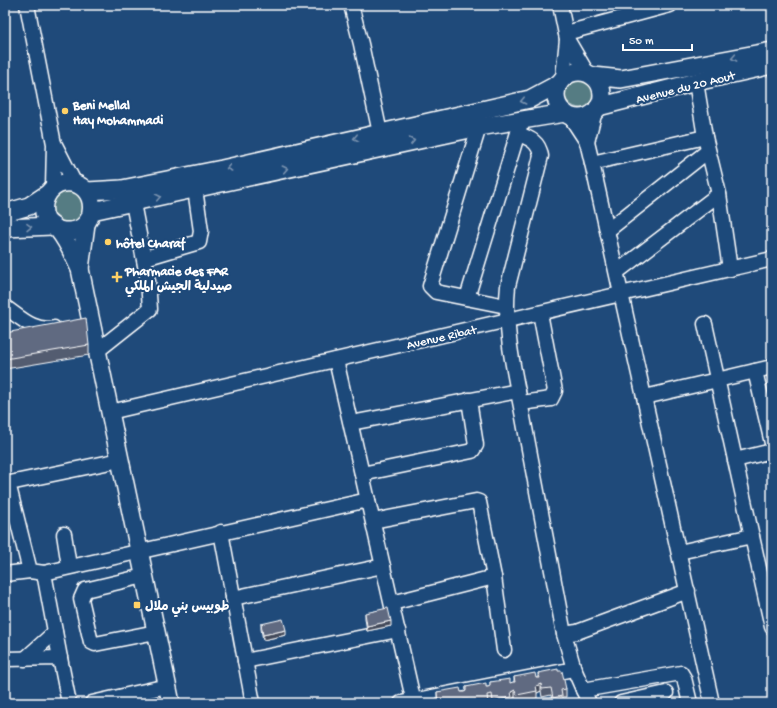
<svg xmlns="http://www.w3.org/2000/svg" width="777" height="708" viewBox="0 0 777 708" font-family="'Gochi Hand','Playpen Sans Arabic',sans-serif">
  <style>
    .green { fill: #547c83; stroke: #aabec1 }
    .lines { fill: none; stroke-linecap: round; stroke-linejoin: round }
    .minor-casing { stroke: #fff; stroke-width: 17 }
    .major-casing { stroke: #fff; stroke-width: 20 }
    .minor { stroke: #1f4a7a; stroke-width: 14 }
    .major { stroke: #1f4a7a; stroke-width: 17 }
    .wall { fill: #535b6f; stroke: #fff }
    .shaded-wall { fill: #434a5a; stroke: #fff }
    .building { fill: #606a81; stroke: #fff }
    .oneway { stroke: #7992af }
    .poi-dot { fill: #ffd166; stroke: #1f4a7a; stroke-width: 1.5 }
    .labels { text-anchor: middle; stroke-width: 4; stroke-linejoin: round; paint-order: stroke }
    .street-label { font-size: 13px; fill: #fff; stroke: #1f4a7a }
    .poi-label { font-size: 13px; font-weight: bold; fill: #fff; stroke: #1f4a7a; text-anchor: start }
  </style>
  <rect width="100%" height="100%" fill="#1f4a7a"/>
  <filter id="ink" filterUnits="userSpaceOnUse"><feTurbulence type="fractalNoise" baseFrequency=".025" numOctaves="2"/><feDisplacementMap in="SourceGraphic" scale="8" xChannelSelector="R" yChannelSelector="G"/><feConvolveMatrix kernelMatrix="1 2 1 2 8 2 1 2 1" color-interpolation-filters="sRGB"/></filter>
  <g filter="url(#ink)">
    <g class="green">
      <circle cx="581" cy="91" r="17"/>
      <path d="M62 187 88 195 79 222 64 223 53 213 51 203Z"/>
    </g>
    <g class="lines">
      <g class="minor-casing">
        <g id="minor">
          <path d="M27 5 54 144 53 188"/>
          <path d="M351 5 361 44 380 133"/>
          <path d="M560 5 567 39 563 78"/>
          <path d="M566 33 670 5"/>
          <path d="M567 39 587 73"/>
          <path d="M696 82 705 137 719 194 730 269"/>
          <path d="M570 116 587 142 592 163 712 703"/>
          <path d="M479 127 430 286 436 292 506 306"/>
          <path d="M518 134C530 138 539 142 541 156L508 286C503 333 517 382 525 428 538 497 551 565 564 634L574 669 589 703"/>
          <path d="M587 142 595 111"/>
          <path d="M55 145 75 184"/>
          <path d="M592 163 705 137"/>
          <path d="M608 230 708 151"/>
          <path d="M145 258 199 242 201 231 195 189"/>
          <path d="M617 272 719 194"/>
          <path d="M467 298 520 126"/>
          <path d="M5 307C21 318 34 332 54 328"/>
          <path d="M705 324 772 627"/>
          <path d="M97 351 150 309 148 281 133 203"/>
          <path d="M336 360 414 703"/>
          <path d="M755 371 772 443"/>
          <path d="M645 397 772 367"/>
          <path d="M521 403 551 399 555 391 540 313"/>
          <path d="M110 412 772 259"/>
          <path d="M351 423 518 391"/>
          <path d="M735 460 772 451"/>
          <path d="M362 474 472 451 476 445 469 400"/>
          <path d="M8 483 30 571 44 573"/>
          <path d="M5 484 120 460"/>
          <path d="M373 521 476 501 479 502 494 577 392 603"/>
          <path d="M221 532 253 703"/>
          <path d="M64 534 69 566"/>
          <path d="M679 552 752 536"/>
          <path d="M5 574 30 571"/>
          <path d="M144 576 85 590 81 599 91 642 95 644 156 632"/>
          <path d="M494 577 504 650"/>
          <path d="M233 598 383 566"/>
          <path d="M564 634 577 632 688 591"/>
          <path d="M60 658 44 573 368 500"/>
          <path d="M5 659 60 658 69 703"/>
          <path d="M25 659 55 632"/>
          <path d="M245 661 398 630"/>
          <path d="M583 690 681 673 684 678 690 703"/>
          <path d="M92 703 167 686"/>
          <path d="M401 703 574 669"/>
          <path d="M621 703 666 693"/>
        </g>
      </g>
      <g class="major-casing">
        <g id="major">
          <circle cx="579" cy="95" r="23"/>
          <path d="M593 76 621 79 772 51"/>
          <path d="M598 107 696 82 772 65"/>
          <path d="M87 191 122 189 222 169 530 99 558 84"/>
          <path d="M92 211 479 127 565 113"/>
          <path d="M5 213 29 206 47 194"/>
          <path d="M5 228 52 226"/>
          <path d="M59 230C102 240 101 178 64 183 48 186 39 204 46 219 49 225 55 226 59 231 68 242 74 257 80 269L171 703"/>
          <path d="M80 269 86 224"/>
        </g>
      </g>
      <use href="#minor" class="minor"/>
      <use href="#major" class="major"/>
    </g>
    <g class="wall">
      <path d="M5 325 8 332 89 345V355L5 369Z"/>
      <path d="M365 613 391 626 367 631 365 618Z"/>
      <path d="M261 624 286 635 263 640 261 629Z"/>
      <path d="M558 671 566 689V697H562V703H552L551 695 542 697 541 691 537 693V699L517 702 515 697 512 699V703H492V701L488 702V703H437V692H461L466 691V687H488L490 686V682L510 683 514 682V677L538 678V673Z"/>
    </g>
    <g class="shaded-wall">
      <path d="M8 327V337L5 333Z"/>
      <path d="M391 621V626L367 631V626Z"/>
      <path d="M286 630V635L263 640V635Z"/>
      <path d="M541 684V691L537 693 536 686Z"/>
      <path d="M515 690V697L512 699V703H493V701Z"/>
    </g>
    <g class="building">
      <path d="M86 318 89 345 5 359V325L8 327 5 333Z"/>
      <path d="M388 608 391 621 367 626 365 613Z"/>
      <path d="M283 619 286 630 263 635 261 624Z"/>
      <path d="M558 669V671H562L566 689 561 690 562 696 553 698 551 688 542 689 541 684 536 686 537 691 517 695 515 690 511 692 512 697 493 701 492 694 487 695 488 703H468V700H463L464 703H438L437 692 460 688 461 692H464L466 691V687L486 683V687H488L490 686V682L510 679V683L513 682H515L514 677 535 673 536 678H540L538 673Z"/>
    </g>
    <defs><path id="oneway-chevron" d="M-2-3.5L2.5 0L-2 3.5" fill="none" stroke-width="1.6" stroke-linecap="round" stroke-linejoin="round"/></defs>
    <g class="oneway">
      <use href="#oneway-chevron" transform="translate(734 58) rotate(169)"/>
      <use href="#oneway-chevron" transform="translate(523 101) rotate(167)"/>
      <use href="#oneway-chevron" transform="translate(356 138) rotate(167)"/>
      <use href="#oneway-chevron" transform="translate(412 141) rotate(-12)"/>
      <use href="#oneway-chevron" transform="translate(229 168) rotate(167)"/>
      <use href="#oneway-chevron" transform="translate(285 169) rotate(-12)"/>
      <use href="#oneway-chevron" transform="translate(158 197) rotate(-12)"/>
      <use href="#oneway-chevron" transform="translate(29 227) rotate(-1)"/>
    </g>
  </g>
  <g class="poi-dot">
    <circle cx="65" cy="111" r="4"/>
    <circle cx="108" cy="242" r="4"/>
    <path d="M115 271h4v4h4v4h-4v4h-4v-4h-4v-4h4z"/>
    <rect x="133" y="601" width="8" height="8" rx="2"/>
  </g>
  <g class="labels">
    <g class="street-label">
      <text transform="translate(685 86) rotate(-14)" y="5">Avenue du 20 Aout</text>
      <text transform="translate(441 336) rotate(-13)" y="5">Avenue Ribat</text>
    </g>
    <g class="poi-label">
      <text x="73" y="109">Beni Mellal<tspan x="73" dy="15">Hay Mohammadi</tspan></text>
      <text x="116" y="247">hôtel Charaf</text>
      <text x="125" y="275">Pharmacie des FAR<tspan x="125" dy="15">صيدلية الجيش الملكي</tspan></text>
      <text x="145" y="610">طوبيس بني ملال</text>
    </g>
  </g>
  <rect width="777" height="708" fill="none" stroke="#1f4a7a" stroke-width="20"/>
  <rect x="10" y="10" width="757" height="688" fill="none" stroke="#fff" stroke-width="1.5" filter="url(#ink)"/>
  <path d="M623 44v6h69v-6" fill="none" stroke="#ffffff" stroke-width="2"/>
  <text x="629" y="44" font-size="12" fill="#ffffff" stroke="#1f4a7a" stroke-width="3" paint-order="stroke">50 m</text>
</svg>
